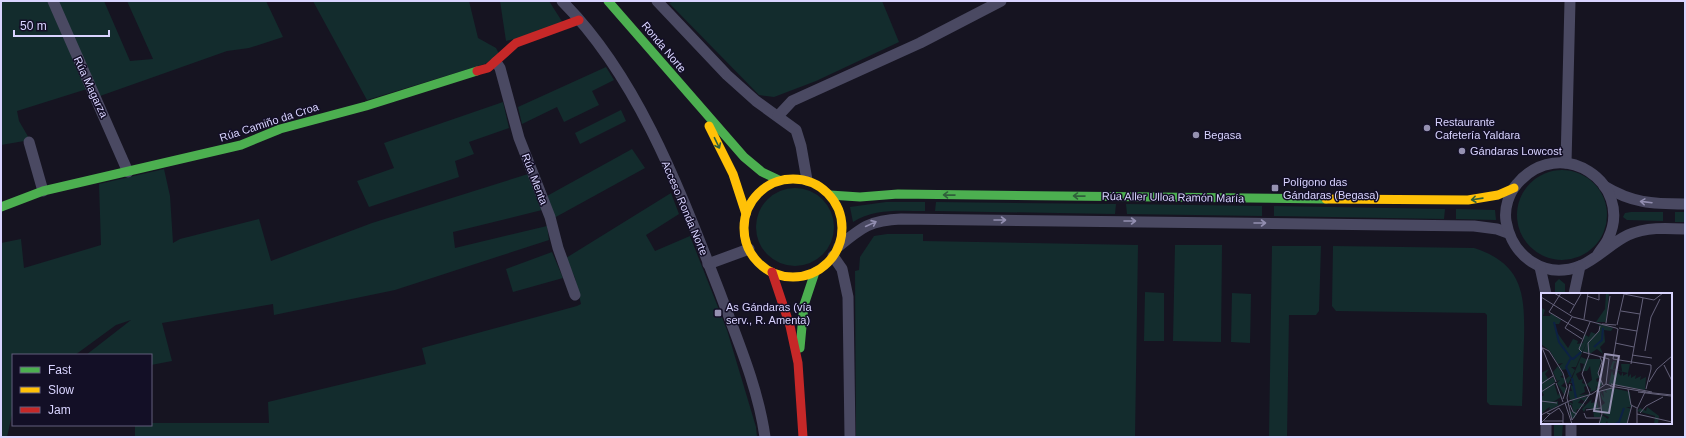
<svg xmlns="http://www.w3.org/2000/svg" width="1686" height="438" viewBox="0 0 1686 438" font-family="Helvetica,sans-serif">
  <style>
    .green { fill: #132c2d }
    .lines { fill: none; stroke-linecap: round; stroke-linejoin: round }
    .street { stroke: #4a4962; stroke-width: 11 }
    .fast { stroke: #4caf50; stroke-width: 9 }
    .slow { stroke: #ffc107; stroke-width: 9 }
    .jam { stroke: #c62828; stroke-width: 9 }
    .oneway { stroke: #305f3b }
    .oneway2 { stroke: #928eb0 }
    .poi-dot { fill: #9591b1; stroke: #130f26; stroke-width: 1.5 }
    .labels { text-anchor: middle; stroke-width: 3; stroke-linejoin: round; paint-order: stroke }
    .street-label { font-size: 11px; fill: #d9d4ff; stroke: #130f26 }
    .poi-label { font-size: 11px; fill: #d9d4ff; stroke: #130f26; text-anchor: start }
    .inset-river { fill: none; stroke: #0d2144; stroke-width: 2 }
    .inset-road { fill: none; stroke: #64617a; stroke-width: 1 }
    .view { fill: #9591b1; fill-opacity: 0.15; stroke: #9591b1; stroke-width: 2 }
    .inset-edge { fill: none; stroke: #d9d4ff; stroke-width: 2 }
  </style>
  <rect width="100%" height="100%" fill="#161421"/>
  <g class="green">
    <path d="M1 1H50L87 89 17 111 19 121 30 140 1 145Z"/>
    <path d="M57 1H104L130 61 153 59 127 1H266L283 37 249 48 227 51 100 96Z"/>
    <path d="M313 1H469L478 38 496 48 499 54 485 64 367 100Z"/>
    <path d="M500 1H549L563 23 537 34 506 41Z"/>
    <path d="M675 1H882L899 42 816 81 774 97 759 95 669 3Z"/>
    <path d="M606 67 614 80 592 91 599 105 564 122 557 107 522 124 518 107Z"/>
    <path d="M503 102 509 128 469 142 474 154 455 161 459 177 369 207 357 181 394 168 384 143Z"/>
    <path d="M621 110 626 121 580 144 575 133Z"/>
    <path d="M632 149 645 168 554 218 547 196Z"/>
    <path d="M164 169 170 196 173 243 180 239 259 219 271 261 372 223 528 174 542 210 453 232 455 248 547 226 549 240 395 290 274 315 273 304 162 323 172 361 151 365V355H86L131 320 116 325 75 355H13V410L7 437H1V243L21 239 24 268 101 245 99 184Z"/>
    <circle cx="1562" cy="215" r="45"/>
    <circle cx="795" cy="227" r="39"/>
    <path d="M671 193 679 214 646 235 655 251 690 236 727 330 756 427 757 437H135V425H151V423H269L268 402 426 364 422 348 577 306 581 304 575 278 566 258Z"/>
    <path d="M886 202H925V211C901 211 874 208 853 222L850 207Z"/>
    <path d="M936 202 1116 204 1115 214 935 211Z"/>
    <path d="M1126 204 1262 206V216L1127 214Z"/>
    <path d="M1274 206 1445 209 1444 219 1274 216Z"/>
    <path d="M1456 209 1495 210 1496 220 1456 219Z"/>
    <path d="M1631 212H1663V221L1627 220 1623 217 1625 213Z"/>
    <rect x="1675" y="212" width="10" height="10"/>
    <path d="M887 234H923V241L1138 245 1135 437H856L855 271 859 270 860 257 874 236Z"/>
    <path d="M1175 245H1222L1221 342 1173 341Z"/>
    <path d="M1272 246H1321L1319 311 1316 315H1289L1287 437H1269Z"/>
    <path d="M1333 246 1474 248C1524 264 1525 296 1524 341 1523 363 1523 385 1522 406L1490 405 1487 402V315L1485 313 1336 311 1332 306Z"/>
    <path d="M552 252 563 278 513 292 506 269Z"/>
    <path d="M1559 279 1565 284V294H1555V283Z"/>
    <path d="M1145 292 1164 293V341H1144Z"/>
    <path d="M1232 293 1251 294 1250 343 1231 342Z"/>
    <path d="M1554 423H1563L1562 437H1554Z"/>
    <rect x="1172" y="436" width="47" height="1"/>
  </g>
  <g class="lines">
    <g class="street">
      <path d="M53 1 128 172"/>
      <path d="M562 1C639 78 681 193 720 293 737 339 758 387 765 437"/>
      <path d="M657 1 727 75 756 101 796 130 801 146 807 180"/>
      <path d="M496 62 500 68 519 138 550 217 558 248 575 295"/>
      <path d="M778 116 792 101 920 43 1001 1"/>
      <path d="M29 142 43 191"/>
      <path d="M1566 163 1570 1"/>
      <path d="M1604 186C1632 203 1652 204 1685 204"/>
      <path d="M839 246C862 227 871 220 901 219L1474 226 1497 229 1508 233"/>
      <path d="M1598 254C1601 249 1606 244 1608 239 1635 183 1560 133 1517 184 1509 193 1504 208 1506 221 1512 256 1544 280 1580 266 1597 259 1611 243 1628 235 1646 227 1666 228 1685 229"/>
      <path d="M833 256 842 269 848 297 850 437"/>
      <path d="M708 264 749 249"/>
      <path d="M1540 267 1546 294"/>
      <path d="M1574 294 1580 266"/>
      <path d="M1546 437V423"/>
      <path d="M1571 437V423"/>
    </g>
    <g class="fast">
      <path d="M608 1 744 157 762 172 779 180"/>
      <path d="M830 195 860 197 898 194 1326 199"/>
      <path d="M1 207 43 191 241 145 280 129 366 106 477 71"/>
      <path d="M800 348 804 305 815 272"/>
    </g>
    <g class="slow">
      <path d="M709 126 733 174 746 214"/>
      <circle cx="793" cy="228" r="49"/>
      <path d="M1326 199 1468 200 1498 195 1514 188"/>
    </g>
    <g class="jam">
      <path d="M477 71 488 68 516 43 579 20"/>
      <path d="M772 272 790 326 798 363 803 437"/>
    </g>
  </g>
  <defs><path id="oneway-shaft" d="M-6 0H5M1.5-3L5.5 0L1.5 3" fill="none" stroke-width="1.6" stroke-linecap="round" stroke-linejoin="round"/></defs>
  <g class="oneway">
    <use href="#oneway-shaft" transform="translate(717 143) rotate(64)"/>
    <use href="#oneway-shaft" transform="translate(949 195) rotate(-179)"/>
    <use href="#oneway-shaft" transform="translate(1079 196) rotate(-179)"/>
    <use href="#oneway-shaft" transform="translate(1477 199) rotate(172)"/>
  </g>
  <g class="oneway2">
    <use href="#oneway-shaft" transform="translate(1646 202) rotate(-173)"/>
    <use href="#oneway-shaft" transform="translate(1000 220)"/>
    <use href="#oneway-shaft" transform="translate(1130 221)"/>
    <use href="#oneway-shaft" transform="translate(1260 223)"/>
    <use href="#oneway-shaft" transform="translate(871 224) rotate(-25)"/>
  </g>
  <g class="poi-dot">
    <circle cx="1427" cy="128" r="4"/>
    <circle cx="1196" cy="135" r="4"/>
    <circle cx="1462" cy="151" r="4"/>
    <rect x="1271" y="184" width="8" height="8" rx="2"/>
    <rect x="714" y="309" width="8" height="8" rx="2"/>
  </g>
  <g class="labels">
    <g class="street-label">
      <text transform="translate(664 47) rotate(50)" y="4">Ronda Norte</text>
      <text transform="translate(91 87) rotate(65)" y="4">Rúa Magarza</text>
      <text transform="translate(269 122) rotate(-18)" y="4">Rúa Camiño da Croa</text>
      <text transform="translate(535 179) rotate(69)" y="4">Rúa Menta</text>
      <text transform="translate(1173 197) rotate(1)" y="4">Rúa Aller Ulloa Ramón María</text>
      <text transform="translate(685 208) rotate(67)" y="4">Acceso Ronda Norte</text>
    </g>
    <g class="poi-label">
      <text x="1435" y="126">Restaurante<tspan x="1435" dy="13">Cafetería Yaldara</tspan></text>
      <text x="1204" y="139">Begasa</text>
      <text x="1470" y="155">Gándaras Lowcost</text>
      <text x="1283" y="186">Polígono das<tspan x="1283" dy="13">Gándaras (Begasa)</tspan></text>
      <text x="726" y="311">As Gándaras (vía<tspan x="726" dy="13">serv., R. Amenta)</tspan></text>
    </g>
  </g>
  <g transform="translate(1541 293)">
    <rect width="131" height="131" fill="#161421"/>
    <path d="M65 0H68L65 29H55L64 16ZM1 15 4 17 2 23H9L10 20 20 27 18 31H14L15 38 27 55 32 46 37 48 36 51 42 50 43 41 48 44 35 74H30L34 77 27 91 24 87 29 82 23 83 27 82 26 76 21 77 18 73 22 70 17 71 9 58 0 51ZM55 30 72 35 70 38 63 37 64 49 59 54 62 61 56 56 50 60 42 59 50 39 55 41 58 38 59 33ZM40 64 45 66H60L57 80 59 84 55 86 56 89 60 88 61 92 58 95 55 93 56 97 49 99 50 96 46 91 51 87 49 73 46 78H41L43 71 39 70 40 78 35 81 38 87 42 86 41 90 46 92 43 94 44 99 38 102 49 101 29 107 27 98H31L29 92 32 93V90H29ZM72 68 76 69 73 70 72 76 81 78 80 71H89L87 80 69 76ZM17 73 22 82 19 84 23 85 24 89 20 93 25 95 24 103 16 90 19 87 16 88 12 79ZM8 76 4 81 8 87 12 84 14 89 0 98V80ZM71 77 72 82H75L76 78 80 83 82 79V83L87 80V84L90 81V85L95 82 94 86 100 83 99 87 105 84 104 97 68 91ZM13 90 17 103 18 100 20 104 12 109 17 108V112L22 110 8 117 9 114 7 115 0 121V104L3 102 0 98ZM72 95 89 99 90 114H85L90 116 86 131H67L66 128 64 131H58L61 122 67 126 68 124 62 121 60 113 64 110 61 106 59 98 63 105 62 97 66 100 64 96ZM48 103 45 109 40 106 37 110 44 111 42 114 39 113 40 116H36L34 125H31L28 118 32 119 31 112 29 111 28 109 32 111 31 107ZM51 106 50 110 56 109 60 124H53L52 116 45 115 43 119 41 116ZM106 114 118 123 117 131H113L114 123 96 118 99 115 105 118Z" fill="#132c2d"/>
    <path class="inset-river" d="M13 29 18 49 30 65M53 54 61 47 62 35M30 84 25 74 30 65 32 66 40 59M31 85 35 105M74 131 78 129 83 115"/>
    <path class="inset-road" d="M13 0 33 12M20 0 8 19 43 40M83 1 113 7 122 0M46 3 58 7V0M0 4 32 24 75 35M80 18 99 21M29 20 40 1M31 24 24 35 41 46M43 26 47 0M65 30 69 3M61 31 75 32M76 32 83 1M78 35 96 38M74 50 93 54M0 52 15 89M2 55 8 58 22 80 26 94 22 106M104 58 110 24 119 6M41 59 38 56 49 29M42 59 68 66M48 62 47 50 58 38 59 33M91 62 111 65M59 64 61 69 57 80 62 92M72 66 110 72V76M72 66 77 36 75 35M90 71 102 5M123 72 131 88M108 89 116 76 131 63M15 90 22 109M0 91 12 83M29 91 26 105 31 127M65 91 68 66M70 91 111 99M69 93 105 99M87 96 90 112 96 115M105 96 110 76M58 98 61 121 58 131M0 99 14 90M56 99 71 95M97 99 130 103M103 99 131 102M0 108 16 110M24 110 31 131M29 112 32 119 36 121M45 117 60 115M6 120 9 121 18 115 22 121V131M43 120 45 125H60M99 120 105 113 122 104M96 121 131 129M0 122 28 108 51 101 65 91 71 93M31 127 49 101 41 81 48 62M3 128H22M0 130 9 121M86 131 91 112M96 131V116L104 99"/>
    <path class="view" d="M64 61 78 63 68 120 53 118Z"/>
    <rect width="131" height="131" class="inset-edge"/>
  </g>
  <rect width="1686" height="438" fill="none" stroke="#d9d4ff" stroke-width="4"/>
  <rect x="12" y="354" width="140" height="72" fill="#130f26" stroke="#625e7d"/>
  <rect x="20" y="367" width="20" height="6" fill="#4caf50" stroke="#625e7d"/>
  <text x="48" y="374" font-size="12" fill="#d9d4ff">Fast</text>
  <rect x="20" y="387" width="20" height="6" fill="#ffc107" stroke="#625e7d"/>
  <text x="48" y="394" font-size="12" fill="#d9d4ff">Slow</text>
  <rect x="20" y="407" width="20" height="6" fill="#c62828" stroke="#625e7d"/>
  <text x="48" y="414" font-size="12" fill="#d9d4ff">Jam</text>
  <path d="M14 30v6h95v-6" fill="none" stroke="#d9d4ff" stroke-width="2"/>
  <text x="20" y="30" font-size="12" fill="#d9d4ff" stroke="#130f26" stroke-width="3" paint-order="stroke">50 m</text>
</svg>
